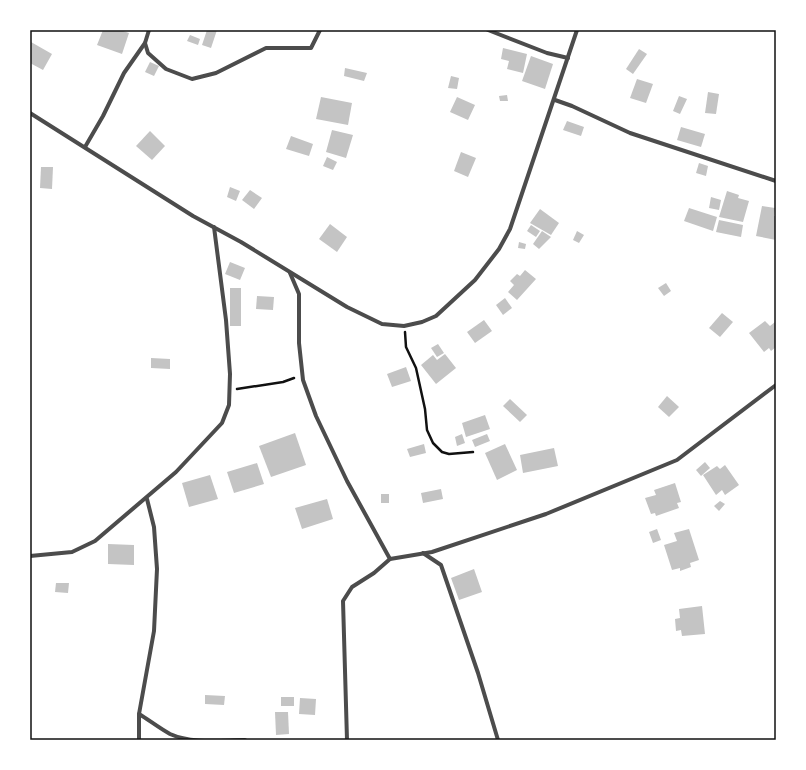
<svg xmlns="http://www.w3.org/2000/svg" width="806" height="770" viewBox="0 0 806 770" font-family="'Fira Sans Condensed',sans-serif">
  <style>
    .building { fill: #c4c4c4 }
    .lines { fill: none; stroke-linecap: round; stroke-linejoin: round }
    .path { stroke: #111; stroke-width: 2.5 }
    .minor { stroke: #4c4c4c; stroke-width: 4 }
    .neatline { fill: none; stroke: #111; stroke-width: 1.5 }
  </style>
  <rect width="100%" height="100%" fill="#fff"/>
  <g class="building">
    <path d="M103 30H120L129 33 122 54 97 45Z"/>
    <path d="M207 30H217L211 48 202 45Z"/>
    <path d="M190 35 200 39 198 45 187 41Z"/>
    <path d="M31 42 52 54 43 70 30 63Z"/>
    <path d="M503 48 527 54 523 73 507 69 509 61 501 59Z"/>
    <path d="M639 49 647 54 633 74 626 69Z"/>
    <path d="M531 56 553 64 545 89 522 81Z"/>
    <path d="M150 62 159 66 154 76 145 72Z"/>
    <path d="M345 68 367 73 364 81 344 76Z"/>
    <path d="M451 76 459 78 457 89 448 88Z"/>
    <path d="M637 79 653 84 646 103 630 98Z"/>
    <path d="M708 92 719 94 716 114 705 113Z"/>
    <path d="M507 95 508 101H500L499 96Z"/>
    <path d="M679 96 687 99 680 114 673 111Z"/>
    <path d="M321 97 352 103 348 125 316 119Z"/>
    <path d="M457 97 475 105 468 120 450 112Z"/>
    <path d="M567 121 584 127 581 136 563 130Z"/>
    <path d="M681 127 705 134 701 147 677 140Z"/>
    <path d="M332 130 353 135 346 158 326 152Z"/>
    <path d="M150 131 165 146 152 160 136 146Z"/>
    <path d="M291 136 313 144 309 156 286 149Z"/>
    <path d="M461 152 476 158 468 177 454 171Z"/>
    <path d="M327 157 337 162 333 170 323 166Z"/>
    <path d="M699 163 708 166 706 176 696 173Z"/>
    <path d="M41 167H53L52 189 40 188Z"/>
    <path d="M230 187 240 191 236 201 227 197Z"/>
    <path d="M250 190 262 198 254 209 242 200Z"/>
    <path d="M727 191 739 195 738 198 749 201 743 222 719 217Z"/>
    <path d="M711 197 721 200 719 210 709 208Z"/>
    <path d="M762 206 775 208 774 216H776V240L756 236Z"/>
    <path d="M689 208 717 217 713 231 684 221Z"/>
    <path d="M540 209 559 223 551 235 530 223Z"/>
    <path d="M719 220 743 225 741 237 716 232Z"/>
    <path d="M330 224 347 237 337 252 319 239Z"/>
    <path d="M531 225 540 231 536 237 527 231Z"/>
    <path d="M542 231 551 237 539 249 533 244Z"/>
    <path d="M577 231 584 235 579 243 573 240Z"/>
    <path d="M519 242 526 244 525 249 518 248Z"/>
    <path d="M230 262 245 268 240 280 225 274Z"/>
    <path d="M525 270 536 279 517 300 508 292 514 285 510 281 517 274 520 276Z"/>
    <path d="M666 283 671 291 664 296 658 288Z"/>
    <rect x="230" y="288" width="11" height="38"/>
    <path d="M257 296 274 297 273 310 256 309Z"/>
    <path d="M505 298 512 308 503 315 496 305Z"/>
    <path d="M722 313 733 322 720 337 709 328Z"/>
    <path d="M484 320 492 331 475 343 467 332Z"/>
    <path d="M765 321 770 326 775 322 776 324V347L771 351 769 348 764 352 749 333Z"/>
    <path d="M438 344 444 353 437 357 431 348Z"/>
    <path d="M445 354 456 368 436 384 421 365 433 355 437 360Z"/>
    <path d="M151 358 170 359V369L151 368Z"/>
    <path d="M406 367 411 381 392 387 387 374Z"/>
    <path d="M667 396 679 407 669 417 658 407Z"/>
    <path d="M510 399 527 415 520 422 503 406Z"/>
    <path d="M485 415 490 429 466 437 462 423Z"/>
    <path d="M295 433 306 465 271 477 259 446Z"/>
    <path d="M462 434 465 443 457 446 455 437Z"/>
    <path d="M487 434 490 441 475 447 472 440Z"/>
    <path d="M424 444 426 453 410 457 407 449Z"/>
    <path d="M505 444 517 470 497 480 485 453Z"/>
    <path d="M554 448 558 466 523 473 520 455Z"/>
    <path d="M705 462 710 468 701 476 696 470Z"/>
    <path d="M257 463 264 484 234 493 227 472Z"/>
    <path d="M725 465 739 485 725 495 722 490 716 495 703 475 717 466 720 469Z"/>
    <path d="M210 475 218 499 189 507 182 483Z"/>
    <path d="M675 483 681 502 677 503 679 508 656 516 655 513 651 514 645 498 656 495 654 490Z"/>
    <path d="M441 489 443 499 423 503 421 493Z"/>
    <rect x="381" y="494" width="8" height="9"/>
    <path d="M327 499 333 519 302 529 295 508Z"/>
    <path d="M720 501 725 504 719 511 714 506Z"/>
    <path d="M657 529 661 540 653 543 649 532Z"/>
    <path d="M689 529 699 560 690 563 691 567 680 571V568L672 570 664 545 677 541 674 533Z"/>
    <path d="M108 544 134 545V565L108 564Z"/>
    <path d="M474 569 482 592 459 600 451 578Z"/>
    <path d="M56 583H69L68 593 55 592Z"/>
    <path d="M702 606 705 634 682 636 681 630 676 631 675 619 680 618 679 609Z"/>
    <path d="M205 695 225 696 224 705 205 704Z"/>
    <rect x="281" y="697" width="13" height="9"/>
    <path d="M300 698 316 699 315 715 299 714Z"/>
    <path d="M275 712H288L289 734 276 735Z"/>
  </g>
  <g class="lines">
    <g class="path">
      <path d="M405 332 406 347 416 368 425 409 427 430 433 443 442 452 449 454 473 452"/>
      <path d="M237 389 283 382 294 378"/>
    </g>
    <g class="minor">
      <path d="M149 30 145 43 148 53 166 69 192 79 216 73 266 48H311L320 30"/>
      <path d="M488 30 547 53 568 58"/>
      <path d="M555 100 572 106 630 133 776 181"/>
      <path d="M30 113 193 216 241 242 347 307 382 324 404 326 422 322 436 316 475 280 499 249 510 229 577 30"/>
      <path d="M85 147 103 116 124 73 145 43"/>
      <path d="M290 273 299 294V343L303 380 316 416 347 481 390 559"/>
      <path d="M423 553 441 565 478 673 498 740"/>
      <path d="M30 556 72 552 95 541 176 472 222 423 229 405 230 374 226 320 214 227"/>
      <path d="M139 714C149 720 159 728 170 734 192 744 222 740 245 740"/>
      <path d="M139 740V714L154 631 157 569 154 527 147 499"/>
      <path d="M347 740 343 601 352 587 374 573 390 559 432 552 546 514 677 460 776 385"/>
    </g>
  </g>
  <rect width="806" height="770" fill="none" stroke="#ffffff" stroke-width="62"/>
  <rect x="31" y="31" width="744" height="708" class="neatline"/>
</svg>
